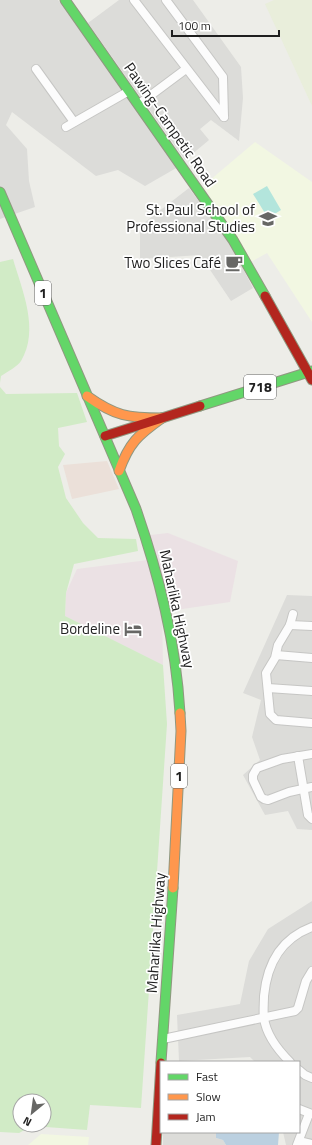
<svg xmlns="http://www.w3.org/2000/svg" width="312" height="1145" viewBox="0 0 312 1145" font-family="'Titillium Web',sans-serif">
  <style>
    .residential { fill: #dcdcd9 }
    .commercial { fill: #ebe0d9 }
    .industrial { fill: #ebe1e4 }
    .education { fill: #f2f7e2 }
    .farmland { fill: #e9eedb }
    .grass { fill: #d1ebc6; fill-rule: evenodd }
    .pitch { fill: #b3e5dc }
    .water { fill: #bbd0e0 }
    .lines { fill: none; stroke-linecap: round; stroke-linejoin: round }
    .street-casing { stroke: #c6c6c4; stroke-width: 10 }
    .fast-casing { stroke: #909880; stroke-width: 11 }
    .slow-casing { stroke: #909880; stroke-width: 11 }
    .jam-casing { stroke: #909880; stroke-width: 11 }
    .street { stroke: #fcfcfc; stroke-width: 8 }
    .fast { stroke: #63d668; stroke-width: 9 }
    .slow { stroke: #ff974d; stroke-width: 9 }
    .jam { stroke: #b3261e; stroke-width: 9 }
    .labels { text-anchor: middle; stroke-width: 3.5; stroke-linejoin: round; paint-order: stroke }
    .shield { fill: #fff; stroke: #626262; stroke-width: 1 }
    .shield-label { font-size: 14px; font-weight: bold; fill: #1f1f1f }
    .street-label { font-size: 15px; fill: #1f1f1f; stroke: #fff }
    .poi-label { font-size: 15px; fill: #1f1f1f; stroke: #fff; text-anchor: end }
  </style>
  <rect width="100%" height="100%" fill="#edede8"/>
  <g class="residential">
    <path d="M0 0H58L178 167 145 186 118 170 96 176 12 112 6 125 27 149 29 181 35 207 0 219Z"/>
    <path d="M119 0H193L241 67 243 98 239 141 211 120 200 129 209 140 185 160 88 23Z"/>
    <path d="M189 188 230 244 253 288 231 301 200 255 140 259V226Z"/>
    <path d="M287 595 312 596V830L297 829 288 811 265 815 243 775 260 760 252 737 261 700 243 693Z"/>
    <path d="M312 901V1145H286L283 1132H299V1062H255L250 1057 179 1061 177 1015 240 1004 249 961 268 929Z"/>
    <path d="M163 1132H216V1138L223 1140 226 1145H163Z"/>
  </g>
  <path class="commercial" d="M107 461 119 489 72 499 63 465Z"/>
  <path class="industrial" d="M168 533 238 561 230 602 162 612 163 665 65 616 66 593 77 569 148 560 142 536Z"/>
  <g class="education">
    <path d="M255 142 312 182V322L267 253 251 262 203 186Z"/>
    <path d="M41 1134 89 1137 88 1145H28Z"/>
  </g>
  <path class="farmland" d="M274 0H312V106L265 4Z"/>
  <g class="grass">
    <path d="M13 259C22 290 40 330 21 361 17 367 7 372 1 376L0 383V262Z"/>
    <path d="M0 387 6 394 77 393 87 422 58 428 59 446 65 454 58 467 66 498 83 523 98 538 136 539 138 551 74 564 66 593 65 616 163 665 167 724 141 1108 90 1105 87 1130 32 1126 19 1133 0 1132ZM20 1101H44V1125H20Z"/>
  </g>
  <path class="pitch" d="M267 186 281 210 268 218 253 194Z"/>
  <path class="water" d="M216 1132H279L278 1145H226L223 1140 216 1138Z"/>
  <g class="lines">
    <g class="street-casing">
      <g id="street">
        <path d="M134 0 224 117"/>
        <path d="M166 0 223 77 224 117"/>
        <path d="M36 69 74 122"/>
        <path d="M139 104 186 69"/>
        <path d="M66 127 129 91"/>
        <path d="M293 614 290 625 278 645 275 658 266 673 270 714 276 720 312 723"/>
        <path d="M290 625 312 626"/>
        <path d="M276 655 312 658"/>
        <path d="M268 688 312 691"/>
        <path d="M312 754 282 759 257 768 253 775V780L261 797 264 799 268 800 289 792 312 787"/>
        <path d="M298 756 308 815 312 819"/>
        <path d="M163 1039 295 1011 298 1008 306 981 312 971"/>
        <path d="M290 1062C279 1051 266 1034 264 1018 263 1011 264 1003 264 996 267 964 280 939 312 927"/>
        <path d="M299 1070 305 1075 312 1078"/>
        <path d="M299 1109 312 1114"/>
        <path d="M299 1141 312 1144"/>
        <path d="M297 1145 309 1114"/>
      </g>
    </g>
    <g class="fast-casing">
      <g id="fast">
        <path d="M65 0 233 240 265 296"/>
        <path d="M0 192 136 509C159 576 176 642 180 713"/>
        <path d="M200 406 312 371"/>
        <path d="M161 1062 173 888"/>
      </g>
    </g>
    <g class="slow-casing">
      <g id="slow">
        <path d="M87 396C115 416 128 418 162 418"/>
        <path d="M119 471C129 443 138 435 162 418"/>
        <path d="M173 888 181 731 180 713"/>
      </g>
    </g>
    <g class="jam-casing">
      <g id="jam">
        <path d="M265 296 312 380"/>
        <path d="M105 436 200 406"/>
        <path d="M156 1145 161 1063"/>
      </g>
    </g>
    <use href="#street" class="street"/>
    <use href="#fast" class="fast"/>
    <use href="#slow" class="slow"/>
    <use href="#jam" class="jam"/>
  </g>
  <defs>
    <g id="university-bare" transform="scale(1.38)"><path d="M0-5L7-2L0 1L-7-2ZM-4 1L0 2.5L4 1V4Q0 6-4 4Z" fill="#676765" stroke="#fff" stroke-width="2.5" paint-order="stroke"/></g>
    <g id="cafe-bare" transform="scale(1.38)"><path d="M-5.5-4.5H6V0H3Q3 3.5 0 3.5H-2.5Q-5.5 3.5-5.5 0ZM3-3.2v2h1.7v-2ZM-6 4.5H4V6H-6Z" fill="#676765" stroke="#fff" stroke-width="2.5" paint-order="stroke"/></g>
    <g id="hotel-bare" transform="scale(1.38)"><path d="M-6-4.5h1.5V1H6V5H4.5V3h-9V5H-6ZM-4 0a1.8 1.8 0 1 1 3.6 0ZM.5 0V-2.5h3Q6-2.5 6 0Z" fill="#676765" stroke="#fff" stroke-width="2.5" paint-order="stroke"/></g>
  </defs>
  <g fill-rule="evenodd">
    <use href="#university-bare" x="268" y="219"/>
    <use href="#cafe-bare" x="234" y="263"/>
    <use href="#hotel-bare" x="133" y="629"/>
  </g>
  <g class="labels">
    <g class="shield">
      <rect x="35" y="281" width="16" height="24" rx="3"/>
      <rect x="244" y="375" width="32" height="24" rx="3"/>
      <rect x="171" y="764" width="16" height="24" rx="3"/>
    </g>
    <g class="shield-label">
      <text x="43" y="298">1</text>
      <text x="260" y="392">718</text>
      <text x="179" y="781">1</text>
    </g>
    <g class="street-label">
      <text transform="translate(170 125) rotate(55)" y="5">Pawing-Campetic Road</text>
      <text transform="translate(177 609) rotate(78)" y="5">Maharlika Highway</text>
      <text transform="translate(156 933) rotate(-86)" y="5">Maharlika Highway</text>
    </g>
    <g class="poi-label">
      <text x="255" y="215">St. Paul School of<tspan x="255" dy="17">Professional Studies</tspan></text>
      <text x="221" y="268">Two Slices Café</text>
      <text x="120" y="634">Bordeline</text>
    </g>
  </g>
  <rect x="160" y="1061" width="140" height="72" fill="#ffffff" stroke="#a5a5a5"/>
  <rect x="168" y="1074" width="20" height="6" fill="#63d668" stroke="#a5a5a5"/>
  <text x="196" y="1081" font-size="12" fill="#1f1f1f">Fast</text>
  <rect x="168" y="1094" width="20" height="6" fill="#ff974d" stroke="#a5a5a5"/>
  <text x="196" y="1101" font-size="12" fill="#1f1f1f">Slow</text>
  <rect x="168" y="1114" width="20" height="6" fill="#b3261e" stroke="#a5a5a5"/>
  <text x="196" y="1121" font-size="12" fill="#1f1f1f">Jam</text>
  <g transform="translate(32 1113) rotate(209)"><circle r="19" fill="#ffffff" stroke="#a5a5a5"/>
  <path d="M0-3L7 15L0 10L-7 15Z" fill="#676765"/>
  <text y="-6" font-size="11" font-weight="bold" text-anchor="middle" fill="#1f1f1f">N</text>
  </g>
  <path d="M172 30v6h107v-6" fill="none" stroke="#1f1f1f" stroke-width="2"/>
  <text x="178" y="30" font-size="12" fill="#1f1f1f" stroke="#ffffff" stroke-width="3" paint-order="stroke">100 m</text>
</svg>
